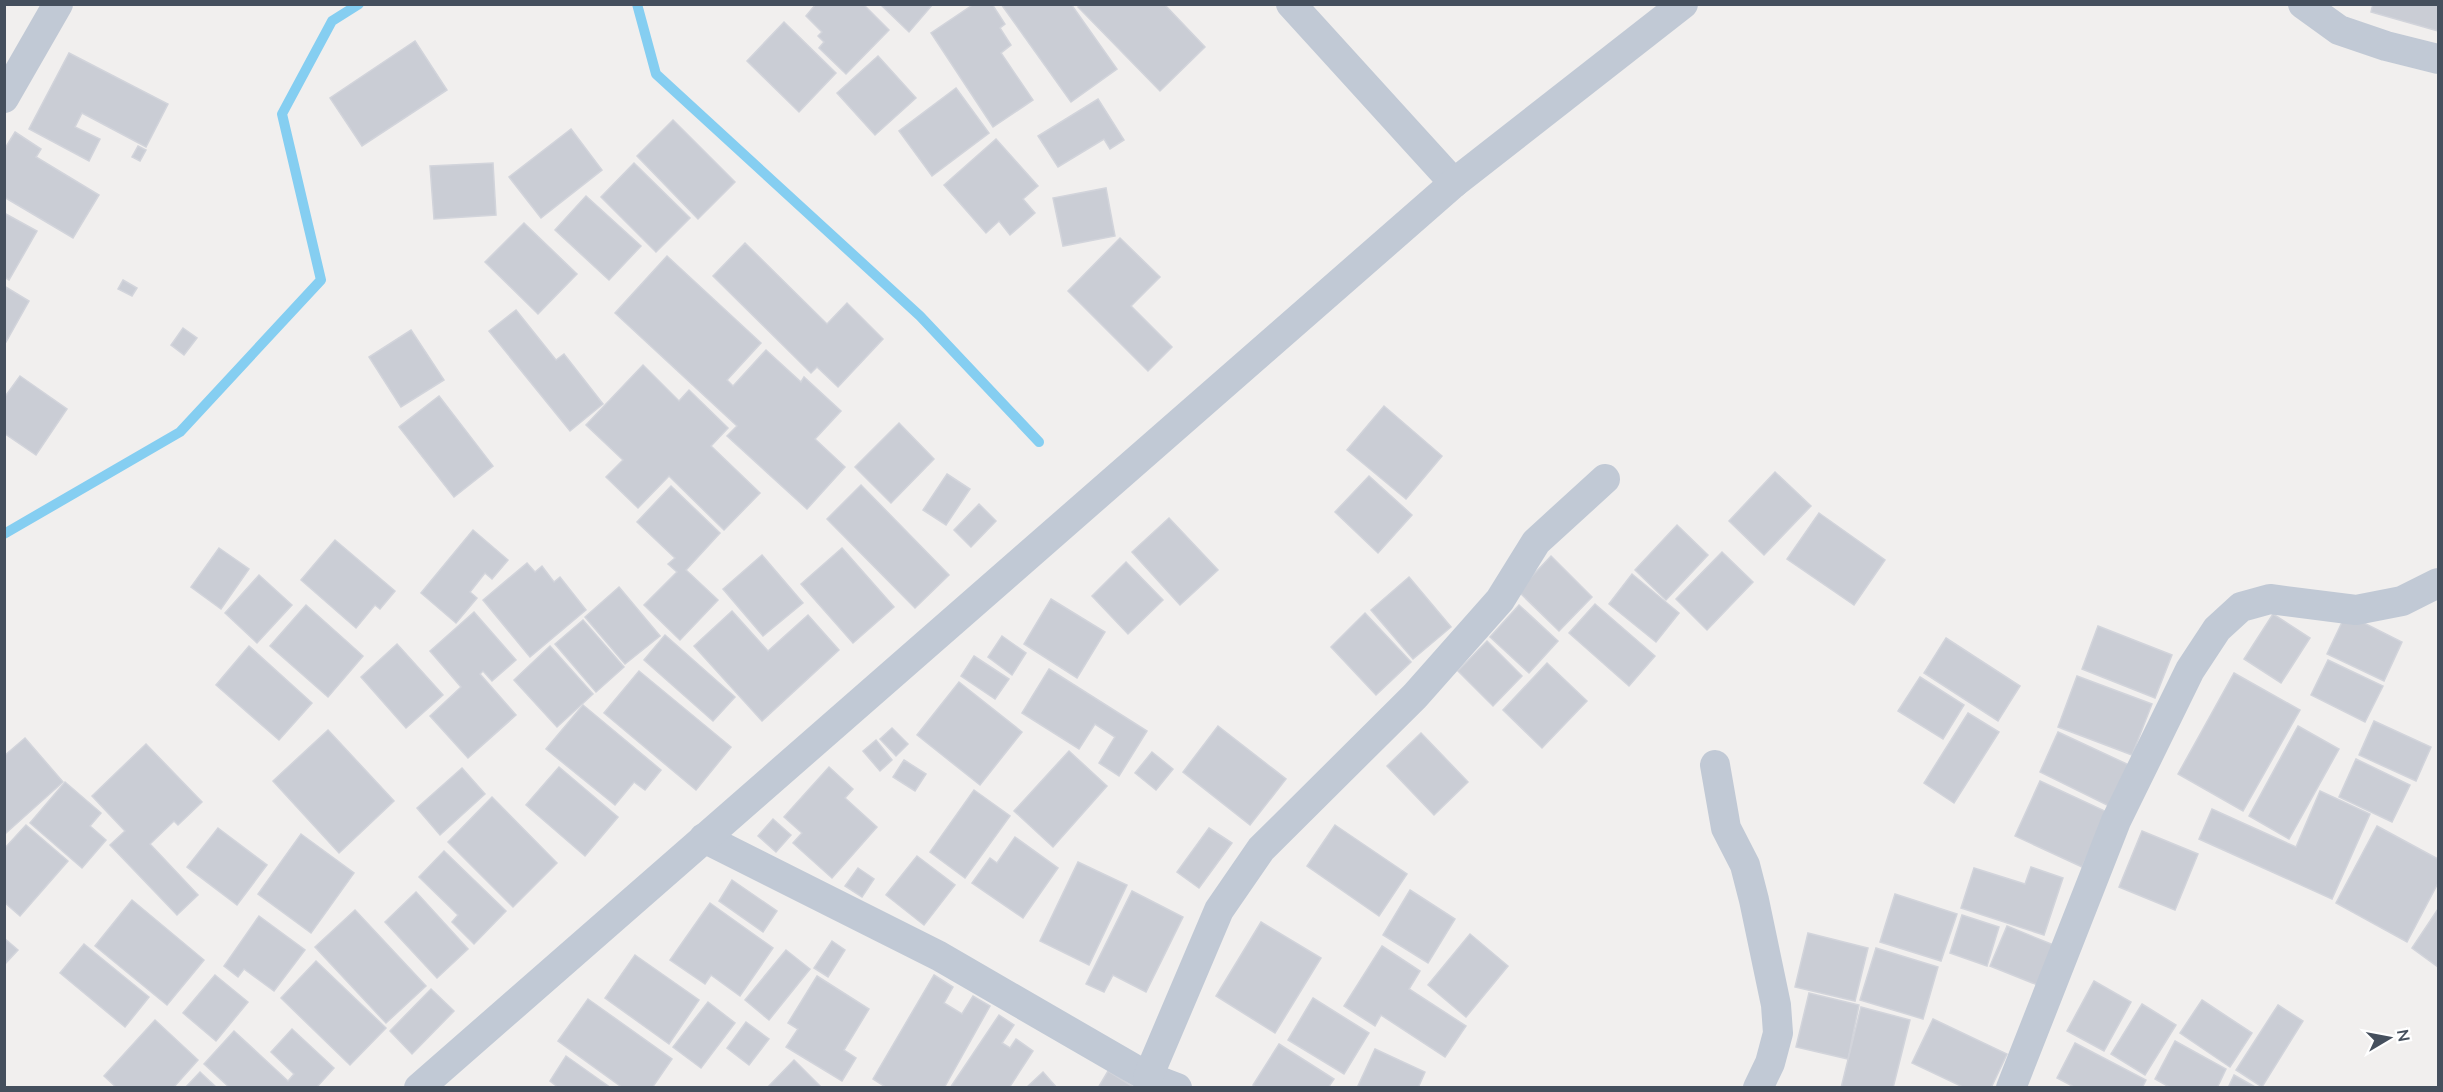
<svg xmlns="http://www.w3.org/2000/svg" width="2443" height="1092" viewBox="0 0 2443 1092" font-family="Mulish,sans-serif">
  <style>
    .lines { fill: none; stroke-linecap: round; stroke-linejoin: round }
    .stream { stroke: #85cef1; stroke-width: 10 }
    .building { fill: #cacdd5; stroke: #d2d4db; stroke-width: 1.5 }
    .street { stroke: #c1c9d5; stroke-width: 30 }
  </style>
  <rect width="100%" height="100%" fill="#f1efee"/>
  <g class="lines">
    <g class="stream">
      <path d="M637 4 656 74 920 316 1039 442"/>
      <path d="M4 534 180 432 321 280 282 114 332 21 359 4"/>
    </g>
  </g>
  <g class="building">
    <path d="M816 4H863L889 30 846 74 819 48 824 42 818 36 822 32 806 16Z"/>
    <path d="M880 4H933L909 32Z"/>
    <path d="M974 4H992L1005 24 1000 28 1011 45 1001 53 1033 100 993 127 931 33Z"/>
    <path d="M1001 4H1071L1117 69 1071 102Z"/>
    <path d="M1080 4H1164L1205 47 1160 91 1078 7Z"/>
    <path d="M2373 4H2438V31L2371 12Z"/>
    <path d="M784 22 836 73 799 112 747 61Z"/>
    <path d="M415 41 447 90 362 146 330 98Z"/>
    <path d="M69 53 168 104 146 147 82 113 75 127 100 139 89 161 29 129Z"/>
    <path d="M878 56 916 98 875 135 837 93Z"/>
    <path d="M956 88 989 133 932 176 899 131Z"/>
    <path d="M1098 99 1124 140 1110 149 1104 139 1058 167 1038 136Z"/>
    <path d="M673 120 735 182 698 219 637 156Z"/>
    <path d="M571 129 602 170 541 218 509 177Z"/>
    <path d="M15 132 41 149 36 157 99 195 73 238 4 197V150Z"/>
    <path d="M996 139 1038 186 1023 199 1035 213 1010 235 999 221 986 233 944 185Z"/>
    <path d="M138 146 146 150 140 161 132 157Z"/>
    <path d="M493 163 496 215 434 219 430 166Z"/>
    <path d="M634 163 690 218 656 252 601 197Z"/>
    <path d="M1106 188 1115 236 1063 246 1053 198Z"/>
    <path d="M586 196 641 246 609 280 555 230Z"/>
    <path d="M4 213 37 231 9 280 4 277Z"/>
    <path d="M524 223 577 274 538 314 485 262Z"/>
    <path d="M1120 238 1160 277 1131 306 1172 347 1148 371 1068 291Z"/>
    <path d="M745 243 827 324 847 303 883 339 838 387 817 367 811 373 713 276Z"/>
    <path d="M667 256 761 343 727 380 733 386 766 350 801 382 804 377 841 411 815 439 845 467 807 509 727 436 737 426 615 313Z"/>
    <path d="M123 280 137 288 132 296 118 289Z"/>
    <path d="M4 286 29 301 6 342 4 341Z"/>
    <path d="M516 310 556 360 564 354 603 404 570 431 489 331Z"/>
    <path d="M183 328 197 338 184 355 171 345Z"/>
    <path d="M411 330 444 380 401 407 369 357Z"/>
    <path d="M643 365 679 401 689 390 728 428 711 446 760 493 724 530 669 476 638 508 606 477 623 460 586 425Z"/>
    <path d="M20 376 67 409 36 455 4 433V398Z"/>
    <path d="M439 396 493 466 454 497 399 427Z"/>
    <path d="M1384 406 1442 456 1406 499 1347 450Z"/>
    <path d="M899 423 934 459 891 503 855 467Z"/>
    <path d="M1775 472 1811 506 1764 555 1729 521Z"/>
    <path d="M947 474 970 489 946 525 923 510Z"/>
    <path d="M1369 476 1412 515 1378 553 1335 512Z"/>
    <path d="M861 485 949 575 915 608 827 519Z"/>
    <path d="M671 486 720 533 686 570 718 600 680 640 644 605 677 572 668 564 675 558 637 522Z"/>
    <path d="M979 504 996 521 971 547 954 530Z"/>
    <path d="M1819 513 1885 560 1854 605 1787 559Z"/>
    <path d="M1169 518 1218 570 1180 605 1132 552Z"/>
    <path d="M1677 525 1708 555 1666 600 1635 570Z"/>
    <path d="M473 530 508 560 492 579 485 573 470 592 477 598 456 623 421 593Z"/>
    <path d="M335 540 395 591 380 609 375 605 356 628 301 580Z"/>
    <path d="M219 548 249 569 221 609 191 587Z"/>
    <path d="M842 548 894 607 853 643 801 584Z"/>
    <path d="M1722 552 1753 582 1707 630 1676 599Z"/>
    <path d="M762 555 803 603 763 636 723 589Z"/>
    <path d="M1551 556 1592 597 1559 631 1518 591Z"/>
    <path d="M1126 562 1163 600 1128 634 1092 596Z"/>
    <path d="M527 563 535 572 542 566 554 582 560 577 586 610 530 657 483 600Z"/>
    <path d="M1632 574 1679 613 1656 642 1609 604Z"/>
    <path d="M259 575 292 605 257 643 225 613Z"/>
    <path d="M1409 577 1451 627 1413 659 1371 610Z"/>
    <path d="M619 587 660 636 625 664 585 617Z"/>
    <path d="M1051 599 1105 632 1077 678 1024 644Z"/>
    <path d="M1595 604 1655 656 1629 686 1569 633Z"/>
    <path d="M306 605 363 656 328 697 270 646Z"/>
    <path d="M1519 605 1558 641 1529 673 1490 637Z"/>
    <path d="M732 611 768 651 808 615 839 650 762 721 694 646Z"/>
    <path d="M474 612 516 660 492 681 483 671 480 674 516 715 468 758 430 716 461 687 430 651Z"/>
    <path d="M1365 613 1411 662 1376 695 1331 647Z"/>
    <path d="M2273 614 2310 638 2281 683 2244 659Z"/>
    <path d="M2346 614 2402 642 2384 681 2327 654Z"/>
    <path d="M583 620 624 667 596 692 555 644Z"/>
    <path d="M2098 626 2172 655 2155 698 2082 669Z"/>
    <path d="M665 635 735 697 713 721 644 660Z"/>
    <path d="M1002 636 1026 653 1012 675 988 657Z"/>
    <path d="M1946 638 2020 686 1998 721 1924 673Z"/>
    <path d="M1487 641 1522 676 1493 706 1458 671Z"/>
    <path d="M397 644 443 695 406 728 361 677Z"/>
    <path d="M249 646 312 703 279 740 216 685Z"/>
    <path d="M550 646 593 694 557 727 514 680Z"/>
    <path d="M974 656 1009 679 995 699 961 676Z"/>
    <path d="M2328 660 2383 686 2365 722 2311 695Z"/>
    <path d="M1547 663 1587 701 1542 748 1503 710Z"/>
    <path d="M1049 669 1147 731 1119 776 1099 763 1115 737 1095 724 1079 749 1022 713Z"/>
    <path d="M639 671 731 747 696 790 604 713Z"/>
    <path d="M2234 673 2300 710 2243 811 2178 774Z"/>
    <path d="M2077 676 2152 704 2132 755 2058 727Z"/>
    <path d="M1920 677 1964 705 1943 739 1898 711Z"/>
    <path d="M959 682 1022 732 980 785 917 735Z"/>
    <path d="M583 705 661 770 645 790 634 782 615 805 546 749Z"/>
    <path d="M1968 713 1999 732 1954 803 1924 783Z"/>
    <path d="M2374 721 2431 747 2416 781 2359 755Z"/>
    <path d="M1218 726 1286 779 1250 825 1183 772Z"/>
    <path d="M2298 726 2339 749 2289 839 2249 816Z"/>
    <path d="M892 728 908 744 896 756 880 739Z"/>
    <path d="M328 730 394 801 339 853 273 781Z"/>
    <path d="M2058 732 2129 765 2109 806 2040 772Z"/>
    <path d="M1421 733 1468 782 1434 815 1387 766Z"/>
    <path d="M25 738 63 782 6 833 4 831V756Z"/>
    <path d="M876 740 892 760 880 771 863 751Z"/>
    <path d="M146 744 202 802 178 825 174 821 150 844 198 895 177 915 110 845 125 831 92 796Z"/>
    <path d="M1069 751 1107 786 1053 847 1014 811Z"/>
    <path d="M1152 752 1173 769 1156 790 1135 773Z"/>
    <path d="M2356 759 2410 785 2392 822 2339 797Z"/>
    <path d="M904 760 926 774 915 791 893 777Z"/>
    <path d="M559 767 618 817 585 856 526 805Z"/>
    <path d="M829 767 853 789 845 798 877 827 832 878 793 843 802 833 784 817Z"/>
    <path d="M462 768 485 794 440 835 417 808Z"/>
    <path d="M2040 781 2107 812 2082 867 2015 836Z"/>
    <path d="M65 782 101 813 90 826 106 840 82 868 30 823Z"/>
    <path d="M974 790 1010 816 965 878 930 852Z"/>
    <path d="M2320 791 2370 814 2332 899 2199 839 2212 809 2296 847Z"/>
    <path d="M492 797 557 863 513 907 448 842Z"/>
    <path d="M773 819 791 835 776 852 758 836Z"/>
    <path d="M26 825 68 861 20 916 4 902V849Z"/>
    <path d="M1335 825 1407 874 1379 916 1307 866Z"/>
    <path d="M2377 826 2438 859V883L2407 942 2336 903Z"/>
    <path d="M218 828 267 865 237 905 187 867Z"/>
    <path d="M1209 828 1232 843 1199 888 1177 872Z"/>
    <path d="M2142 831 2198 854 2175 910 2119 887Z"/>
    <path d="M301 834 354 873 311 933 258 894Z"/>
    <path d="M1015 837 1058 868 1023 918 972 883 990 858 997 863Z"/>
    <path d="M444 851 506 911 474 944 452 922 458 915 419 877Z"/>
    <path d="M917 856 955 885 924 925 886 895Z"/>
    <path d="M1078 862 1127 885 1089 965 1040 941Z"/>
    <path d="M2031 867 2063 878 2044 935 1961 908 1974 868 2025 884Z"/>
    <path d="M858 868 874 879 862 897 845 886Z"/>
    <path d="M732 880 777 911 763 932 719 901Z"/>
    <path d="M1410 890 1455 919 1428 963 1383 935Z"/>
    <path d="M1132 891 1183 917 1146 992 1113 975 1104 992 1086 984Z"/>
    <path d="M416 892 468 949 437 978 385 922Z"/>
    <path d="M1895 894 1957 914 1941 961 1880 942Z"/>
    <path d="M132 900 204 960 167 1005 95 946Z"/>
    <path d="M710 903 773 948 740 996 711 975 705 984 670 960Z"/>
    <path d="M2438 909V967L2412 948Z"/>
    <path d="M355 910 426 986 386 1023 315 947Z"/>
    <path d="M1962 915 1999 927 1987 966 1950 953Z"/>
    <path d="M259 916 305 950 274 991 244 969 238 977 224 966Z"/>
    <path d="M1261 922 1321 958 1275 1033 1216 996Z"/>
    <path d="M2007 926 2056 946 2040 986 1990 966Z"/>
    <path d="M1808 933 1868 948 1855 1001 1795 987Z"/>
    <path d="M1470 934 1508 966 1466 1017 1428 985Z"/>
    <path d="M4 938 18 950 4 965Z"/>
    <path d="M832 941 845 950 828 977 814 968Z"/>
    <path d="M84 944 149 997 125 1027 60 973Z"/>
    <path d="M1382 946 1420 971 1409 989 1466 1026 1445 1057 1381 1015 1375 1026 1344 1006Z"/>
    <path d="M1876 948 1938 967 1923 1019 1860 1000Z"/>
    <path d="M786 950 810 969 769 1020 745 1000Z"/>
    <path d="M635 955 699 1000 669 1044 605 998Z"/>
    <path d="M316 961 386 1028 350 1065 281 998Z"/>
    <path d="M215 975 248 1002 216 1041 183 1013Z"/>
    <path d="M934 975 953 987 944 1003 962 1014 973 996 990 1006 944 1088H887L873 1079Z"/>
    <path d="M817 976 869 1009 844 1050 856 1058 842 1081 786 1047 798 1029 788 1023Z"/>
    <path d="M2094 981 2131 1002 2104 1051 2067 1031Z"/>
    <path d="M431 989 454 1011 412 1054 390 1031Z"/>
    <path d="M1809 993 1859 1005 1848 1059 1796 1047Z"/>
    <path d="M1313 998 1369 1033 1344 1074 1288 1040Z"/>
    <path d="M588 999 672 1059 652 1088H623L558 1041Z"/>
    <path d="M2202 1000 2252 1033 2230 1067 2180 1033Z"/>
    <path d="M708 1002 735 1023 701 1068 673 1047Z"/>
    <path d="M2142 1004 2176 1025 2145 1075 2111 1054Z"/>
    <path d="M2278 1005 2303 1021 2262 1087 2236 1070Z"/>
    <path d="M1861 1007 1910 1020 1893 1088H1841Z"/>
    <path d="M999 1015 1014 1025 1002 1043 1010 1048 1016 1039 1033 1051 1009 1088H950Z"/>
    <path d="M1933 1019 2007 1054 1991 1088H1965L1912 1063Z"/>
    <path d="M155 1020 198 1060 173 1088H117L104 1076Z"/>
    <path d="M746 1022 769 1039 749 1065 727 1048Z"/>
    <path d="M292 1029 334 1068 316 1088H230L204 1064 234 1031 288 1081 294 1074 271 1052Z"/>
    <path d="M2175 1041 2226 1069 2217 1088H2171L2155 1079Z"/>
    <path d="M2075 1043 2146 1080 2142 1088H2076L2057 1078Z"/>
    <path d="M1279 1044 1334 1079 1328 1088H1257L1253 1085Z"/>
    <path d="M1375 1049 1425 1072 1418 1088H1357Z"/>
    <path d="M566 1056 611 1088H559L550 1081Z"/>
    <path d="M794 1060 822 1088H767Z"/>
    <path d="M1108 1071 1135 1088H1098Z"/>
    <path d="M200 1072 217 1088H185Z"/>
    <path d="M1043 1072 1057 1088H1026Z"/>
    <path d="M2234 1075 2257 1088H2228Z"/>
  </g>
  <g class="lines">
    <g class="street">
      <path d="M1291 4 1454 183"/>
      <path d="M2303 4 2339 30 2386 46 2438 59"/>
      <path d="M4 98 58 4"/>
      <path d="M1715 765 1726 828 1745 865 1754 900 1776 1005 1778 1033 1770 1063 1758 1088"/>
      <path d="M704 838 939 956 1148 1077 1177 1088"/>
      <path d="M1148 1077 1219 910 1261 849 1415 696 1500 600 1536 542 1605 479"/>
      <path d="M419 1088 1454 183 1683 4"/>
      <path d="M2011 1088 2116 821 2190 670 2217 629 2241 607 2270 599 2356 610 2402 601 2438 583"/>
    </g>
  </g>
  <rect width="2443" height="1092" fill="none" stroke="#454f5d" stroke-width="12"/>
  <g transform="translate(2389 1038) rotate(80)" stroke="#ffffff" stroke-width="4.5" paint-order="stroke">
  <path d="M0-4.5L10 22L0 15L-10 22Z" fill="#454f5d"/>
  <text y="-9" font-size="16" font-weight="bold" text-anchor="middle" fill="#454f5d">N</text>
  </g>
</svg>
